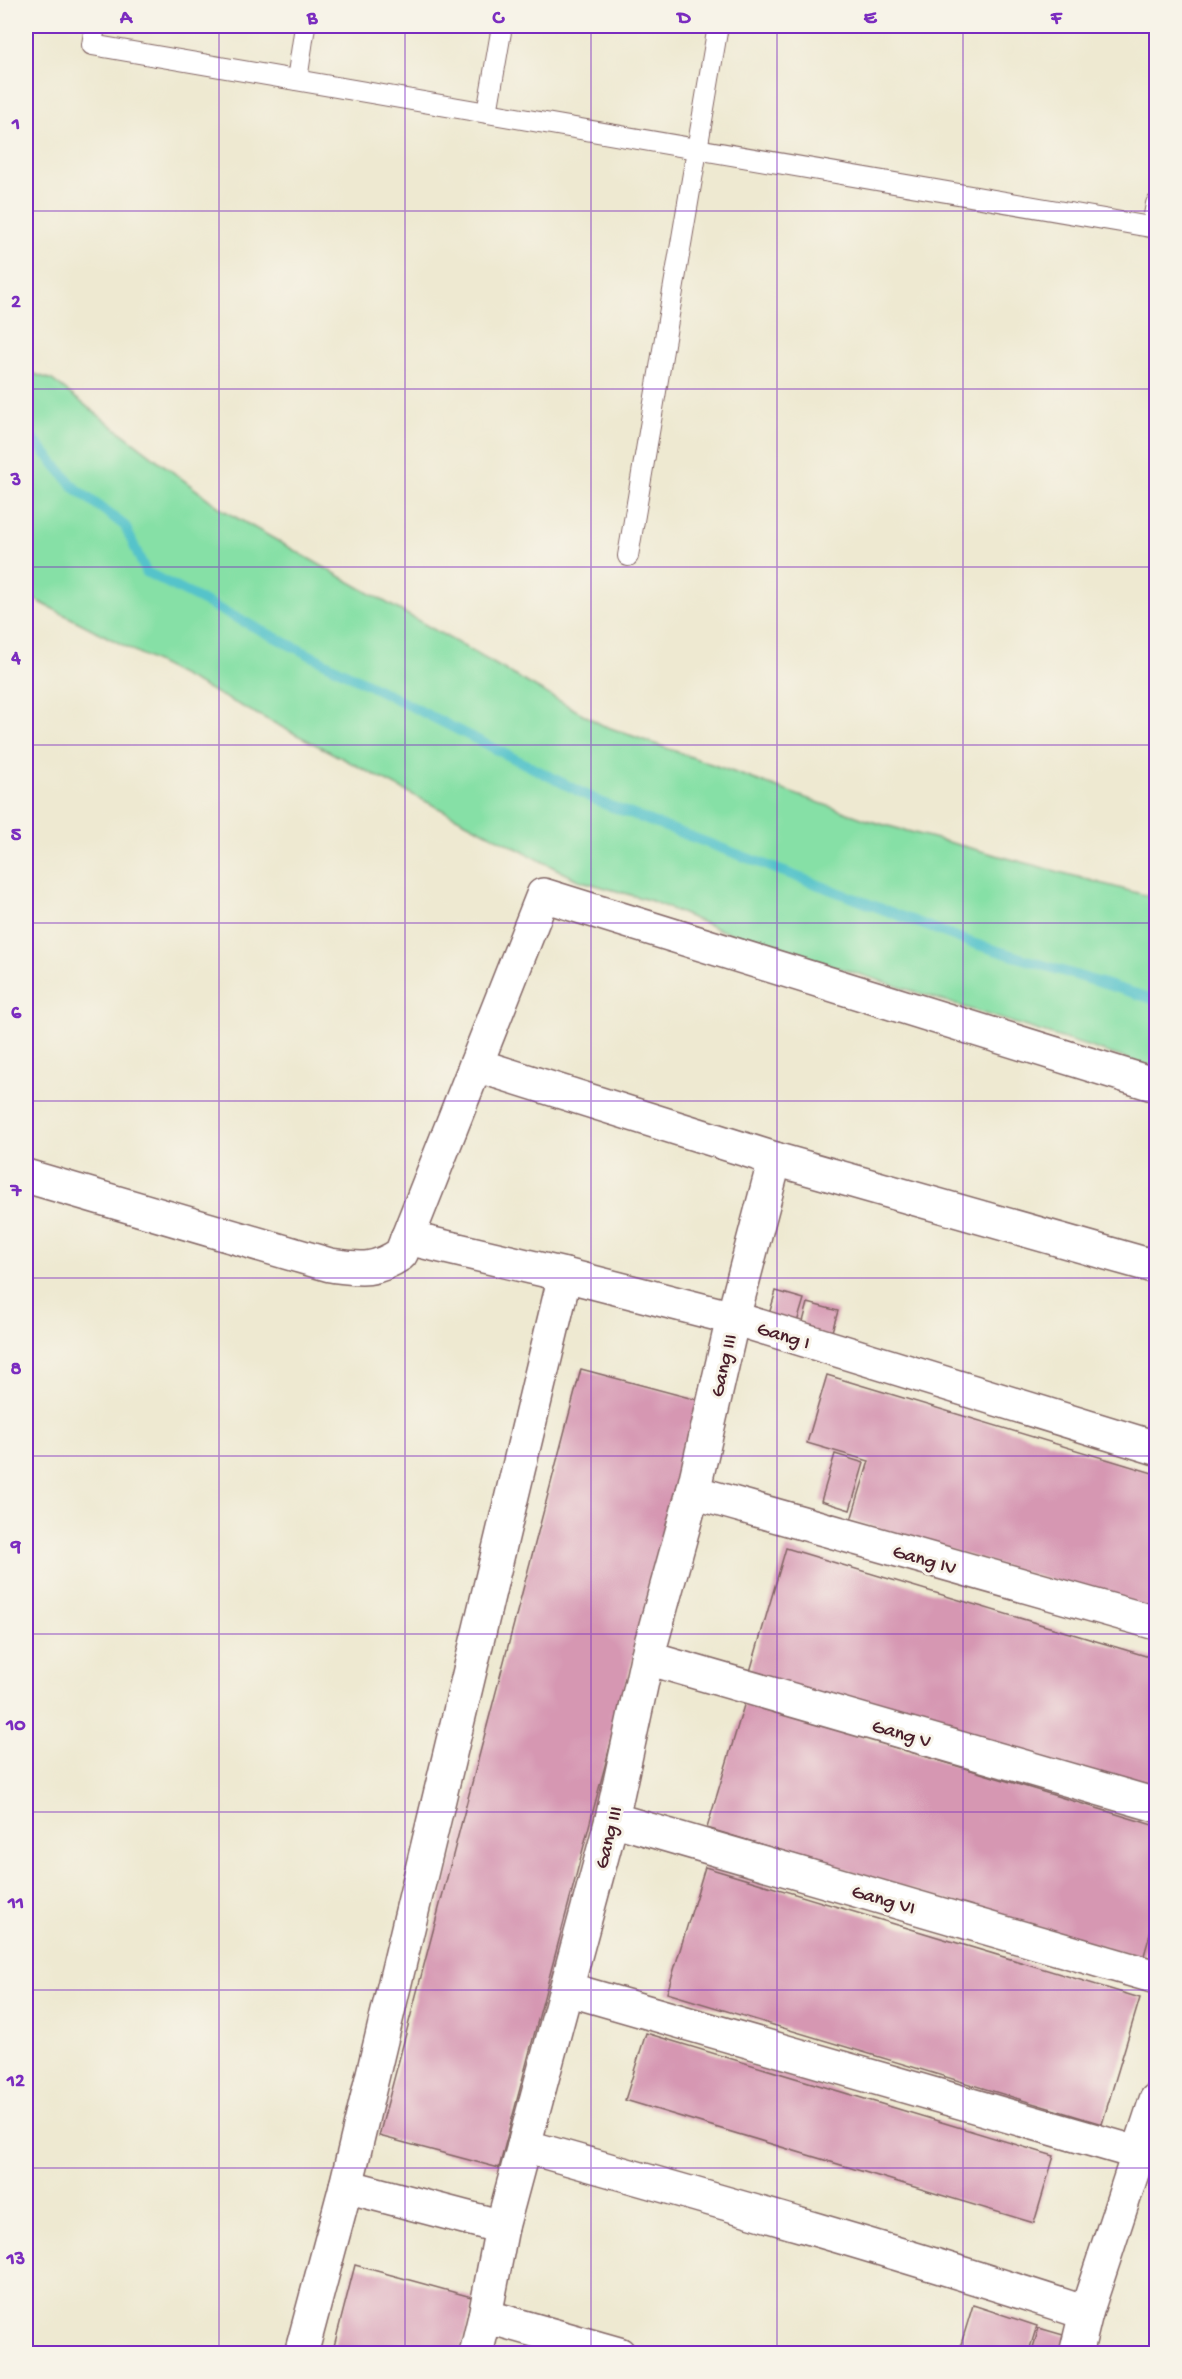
<svg xmlns="http://www.w3.org/2000/svg" width="1182" height="2379" viewBox="0 0 1182 2379" font-family="'Gochi Hand',sans-serif">
  <style>
    .green { fill: #86e0a6; stroke: #688068; stroke-width: 1.5 }
    .lines { fill: none; stroke-linecap: round; stroke-linejoin: round }
    .stream { stroke: #55c3ca; stroke-width: 10 }
    .building { fill: #d697b2 }
    .service-casing { stroke: #836665; stroke-width: 22 }
    .minor-casing { stroke: #836665; stroke-width: 36 }
    .service { stroke: #fff; stroke-width: 20 }
    .minor { stroke: #fff; stroke-width: 33 }
    .grid { fill: none; stroke: #7b2cbf; stroke-width: 1.5; stroke-opacity: 0.55 }
    .labels { text-anchor: middle; stroke-width: 6; stroke-linejoin: round; paint-order: stroke }
    .street-label { font-size: 20px; fill: #4a1f2b; stroke: #f7f3e8 }
    .neatline { fill: none; stroke: #7b2cbf; stroke-width: 2 }
    .grid-label { font-size: 20px; text-anchor: middle; font-weight: bold; fill: #7b2cbf }
  </style>
  <rect width="100%" height="100%" fill="#f7f3e8"/>
  <filter id="ink" filterUnits="userSpaceOnUse"><feTurbulence type="fractalNoise" baseFrequency=".0167" numOctaves="2"/><feDisplacementMap in="SourceGraphic" scale="12" xChannelSelector="R" yChannelSelector="G"/><feConvolveMatrix kernelMatrix="1 2 1 2 8 2 1 2 1" color-interpolation-filters="sRGB"/></filter>
  <filter id="wash" filterUnits="userSpaceOnUse"><feTurbulence type="fractalNoise" baseFrequency=".008" numOctaves="4" result="noise"/><feDisplacementMap in="SourceGraphic" scale="24" xChannelSelector="R" yChannelSelector="G"/><feGaussianBlur stdDeviation="1.35" result="paint"/><feColorMatrix in="noise" values="0 0 0 0 0 0 0 0 0 0 0 0 0 0 0 0 0 1.4 0 .05"/><feComposite in="paint" operator="in"/></filter>
  <g filter="url(#wash)">
    <rect width="100%" height="100%" fill="#eee9d1"/>
    <path class="green" d="M26 371 52 380 223 510 602 725 870 821 1156 898V1068L723 931 652 901 578 880 26 595Z"/>
    <g class="lines">
      <path class="stream" d="M26 438 33 439 75 488 125 526 146 572 602 803 972 943 1156 1000"/>
    </g>
    <g id="blocks">
      <g class="building">
        <path d="M776 1291 804 1299 795 1329 767 1321Z"/>
        <path d="M808 1303 838 1311 830 1338 801 1329Z"/>
        <path d="M581 1369 701 1401 499 2168 379 2136Z"/>
        <path d="M827 1375 1156 1474V1612L851 1520 869 1461 807 1443Z"/>
        <path d="M835 1454 864 1463 850 1510 821 1501Z"/>
        <path d="M786 1548 1156 1659V1797L749 1675Z"/>
        <path d="M745 1702 1156 1826V1913L1143 1959 707 1828Z"/>
        <path d="M705 1867 1140 1998 1102 2124 667 1993Z"/>
        <path d="M646 2033 1054 2156 1034 2223 625 2100Z"/>
        <path d="M355 2265 475 2298 460 2354H332Z"/>
        <path d="M973 2305 1037 2326 1028 2354H958Z"/>
        <path d="M1039 2328 1070 2337 1064 2354H1031Z"/>
      </g>
    </g>
  </g>
  <g filter="url(#ink)">
    <use href="#blocks" fill-opacity="0" stroke="#836665" stroke-width="1.5"/>
    <g class="lines">
      <g class="service-casing">
        <g id="service">
          <path d="M95 26 92 45 1156 228"/>
          <path d="M297 80 305 26"/>
          <path d="M487 113 502 26"/>
          <path d="M1152 227 1156 204"/>
          <path d="M628 556 718 26"/>
        </g>
      </g>
      <g class="minor-casing">
        <g id="minor">
          <path d="M476 1065 775 1159 1156 1267"/>
          <path d="M26 1176 330 1265C360 1269 374 1272 401 1254L543 895 1156 1085"/>
          <path d="M407 1238 565 1275 733 1318 1156 1448"/>
          <path d="M693 1492 1156 1623"/>
          <path d="M647 1658 1156 1805"/>
          <path d="M612 1819 1156 1977"/>
          <path d="M567 1989 1138 2153"/>
          <path d="M524 2146C712 2199 900 2252 1086 2313"/>
          <path d="M346 2186 502 2227"/>
          <path d="M485 2316 619 2354"/>
          <path d="M301 2354 346 2186 565 1275"/>
          <path d="M476 2354 485 2316 502 2227 612 1819 647 1658 693 1492 733 1318 775 1159"/>
          <path d="M1076 2354 1086 2313 1156 2100"/>
        </g>
      </g>
      <use href="#service" class="service"/>
      <use href="#minor" class="minor"/>
    </g>
  </g>
  <path class="grid" d="M219 26V2354M405 26V2354M591 26V2354M777 26V2354M963 26V2354M26 211H1156M26 389H1156M26 567H1156M26 745H1156M26 923H1156M26 1101H1156M26 1278H1156M26 1456H1156M26 1634H1156M26 1812H1156M26 1990H1156M26 2168H1156"/>
  <g class="labels">
    <g class="street-label">
      <text transform="translate(784 1334) rotate(17)" y="7">Gang I</text>
      <text transform="translate(722 1365) rotate(-77)" y="7">Gang III</text>
      <text transform="translate(925 1558) rotate(16)" y="7">Gang IV</text>
      <text transform="translate(902 1732) rotate(16)" y="7">Gang V</text>
      <text transform="translate(607 1837) rotate(-76)" y="7">Gang III</text>
      <text transform="translate(884 1898) rotate(16)" y="7">Gang VI</text>
    </g>
  </g>
  <rect width="1182" height="2379" fill="none" stroke="#f7f3e8" stroke-width="66"/>
  <rect x="33" y="33" width="1116" height="2313" class="neatline"/>
  <g class="grid-label">
    <text x="126" y="23">A</text>
    <text x="312" y="23">B</text>
    <text x="498" y="23">C</text>
    <text x="684" y="23">D</text>
    <text x="870" y="23">E</text>
    <text x="1056" y="23">F</text>
    <text x="16" y="129">1</text>
    <text x="16" y="307">2</text>
    <text x="16" y="485">3</text>
    <text x="16" y="663">4</text>
    <text x="16" y="840">5</text>
    <text x="16" y="1018">6</text>
    <text x="16" y="1196">7</text>
    <text x="16" y="1374">8</text>
    <text x="16" y="1552">9</text>
    <text x="16" y="1730">10</text>
    <text x="16" y="1908">11</text>
    <text x="16" y="2086">12</text>
    <text x="16" y="2264">13</text>
  </g>
</svg>
